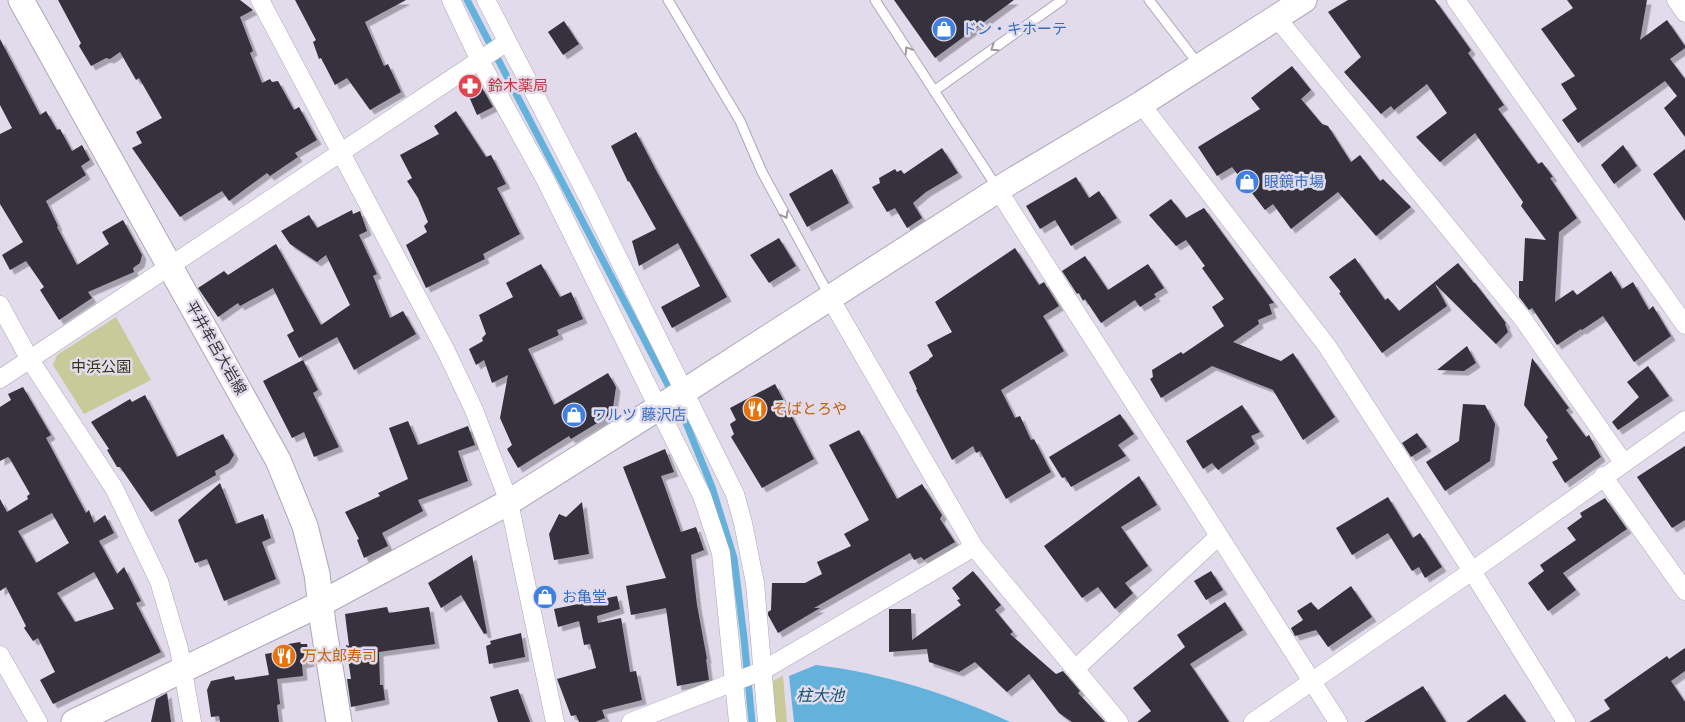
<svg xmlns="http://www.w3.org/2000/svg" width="1685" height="722" viewBox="0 0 1685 722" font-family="Inter,'Noto Sans JP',sans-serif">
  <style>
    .green { fill: #c8cb99 }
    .water { fill: #64b1db }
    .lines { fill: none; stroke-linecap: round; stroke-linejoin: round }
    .stream { stroke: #64b1db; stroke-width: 7 }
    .building { fill: #34313d; fill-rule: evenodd; filter: url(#shadow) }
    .lane-casing { stroke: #aca7b6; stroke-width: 11 }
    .street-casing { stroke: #aca7b6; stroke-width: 19 }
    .secondary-casing { stroke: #aca7b6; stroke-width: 27 }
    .lane { stroke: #fff; stroke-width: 9 }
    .street { stroke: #fff; stroke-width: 18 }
    .secondary { stroke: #fff; stroke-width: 25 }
    .oneway { stroke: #9a9a9c }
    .labels { text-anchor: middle; stroke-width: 5; stroke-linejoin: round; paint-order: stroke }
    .shop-label { font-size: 15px; fill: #366cbe; stroke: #e1dbeb; text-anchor: start }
    .health-label { font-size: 15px; fill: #be3a42; stroke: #e1dbeb; text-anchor: start }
    .street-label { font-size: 15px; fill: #36343a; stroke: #e1dbeb }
    .park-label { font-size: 15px; fill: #343514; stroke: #e1dbeb }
    .food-label { font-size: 15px; fill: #c56008; stroke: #e1dbeb; text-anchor: start }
    .water-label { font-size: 16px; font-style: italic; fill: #185571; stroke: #e1dbeb }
  </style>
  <defs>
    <filter id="shadow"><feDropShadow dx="4.5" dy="4.5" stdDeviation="0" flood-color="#0004"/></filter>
  </defs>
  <rect width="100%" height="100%" fill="#e1dbeb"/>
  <g class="green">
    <path d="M116 317 151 380 84 414 53 365 57 355Z"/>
    <path d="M783 676 787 722H774L770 682Z"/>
  </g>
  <path class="water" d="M816 665C883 673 949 694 1010 722H794L789 676Z"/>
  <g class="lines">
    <path class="stream" d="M467 0 680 408 712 487 734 558 744 638 752 722"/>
  </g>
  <g class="building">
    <path d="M58 0H240L253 10 240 17 253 51 250 53 262 83 270 79 272 82 278 81 294 110 299 107 317 140 295 153 298 157 270 176 267 173 229 201 222 191 180 217 132 148 142 143 136 132 162 118 139 78 136 80 120 52 110 59 106 58 91 66 79 46 81 43Z"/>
    <path d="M295 0H406L365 22 384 66 388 64 401 92 370 110 347 78 335 85 321 58 319 59 313 42 316 40Z"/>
    <path d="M894 0H1014L935 58Z"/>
    <path d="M1348 0H1435L1471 50 1468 53 1504 105 1498 109 1538 164 1542 162 1553 177 1550 178 1577 218 1559 232 1555 302 1573 290 1577 295 1611 271 1622 289 1633 282 1649 310 1653 306 1671 336 1634 362 1603 316 1582 330 1581 329 1557 345 1532 308 1529 310 1519 297V281H1523L1525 238 1546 240 1521 206 1523 202 1475 133 1440 162 1416 137 1447 113 1427 84 1394 110 1391 106 1381 114 1344 72 1361 57 1328 12Z"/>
    <path d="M1567 0H1647L1640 40 1667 20 1685 46V48L1670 59 1685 79V137L1664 108 1677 96 1665 81 1578 143 1562 120 1577 109 1561 84 1575 76 1541 29 1573 8Z"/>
    <path d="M564 21 579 44 563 55 548 32Z"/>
    <path d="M0 39 40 115 46 111 57 130 60 129 72 151 82 145 90 160 81 166 86 175 46 201 58 226 57 227 77 265 109 244 102 232 123 220 142 255 140 263 133 268 134 272 88 292 92 298 59 320 40 290 44 287 26 261 10 270 2 255 23 242 0 204V134L12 128 0 105Z"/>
    <path d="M1292 66 1311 90 1301 99 1322 124 1328 126 1351 162 1360 155 1380 181 1383 179 1411 207 1376 236 1338 192 1291 229 1273 204 1265 210 1232 167 1217 176 1198 147 1260 109 1251 98Z"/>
    <path d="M481 86 493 107 477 115 467 92Z"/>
    <path d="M456 111 486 157 491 155 506 184 497 188 520 234 483 254 485 259 426 288 406 245 427 232 424 226 428 222 418 198 407 181 412 178 400 155 439 134 434 126Z"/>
    <path d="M636 132 658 174 727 297 672 328 661 307 700 286 678 243 639 266 632 241 656 229 629 181 628 182 611 146Z"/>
    <path d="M1623 145 1637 166 1614 184 1601 165Z"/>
    <path d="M942 148 958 173 926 192 913 203 922 218 907 228 895 208 887 212 872 187 880 183 879 178 895 169 897 172 901 170 904 174Z"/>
    <path d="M1685 149V221L1653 174Z"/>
    <path d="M832 169 849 203 807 227 789 194Z"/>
    <path d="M1076 177 1089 198 1099 191 1117 218 1071 246 1055 220 1040 229 1026 206Z"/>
    <path d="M1171 199 1186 218 1204 208 1274 303 1269 304 1272 314 1258 320 1259 324 1233 342 1281 361 1293 353 1335 417 1303 440 1273 390 1212 366 1161 398 1150 379 1153 377 1152 370 1181 352 1183 354 1224 326 1212 307 1224 299 1202 268 1205 266 1186 240 1176 246 1149 215Z"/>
    <path d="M352 210 353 214 360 211 367 231 359 235 377 274 373 276 390 318 403 311 416 334 354 370 337 337 299 358 287 335 294 331 273 288 240 306 238 303 218 317 198 288 224 271 228 275 276 244 321 325 350 305 326 255 317 262 290 244 281 231 309 215 317 228Z"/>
    <path d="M779 238 796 266 769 283 750 255Z"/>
    <path d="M1015 248 1039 285 1044 282 1059 306 1043 316 1064 351 1001 390 1015 418 1020 416 1031 440 1034 439 1051 472 1006 499 980 451 976 453 973 446 952 460 916 390 917 389 909 372 929 360V359L933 356 927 345 952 332 935 302Z"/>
    <path d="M1085 256 1108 290 1148 264 1164 288 1154 294 1156 297 1140 307 1135 300 1101 323 1085 299 1083 301 1079 293 1077 294 1062 271Z"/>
    <path d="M1355 258 1385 300 1388 298 1399 311 1458 263 1474 283H1475L1506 323 1505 324 1508 332 1496 344 1435 284 1447 306 1382 353 1339 293 1341 292 1329 277Z"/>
    <path d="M541 264 560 297 571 292 583 319 557 330 559 335 528 349 554 405 608 373 616 387 612 414 571 439 569 436 518 468 507 449 512 445 500 418 508 375 492 383 484 360 476 365 469 349 483 341 482 338 486 334 479 315 513 297 506 283Z"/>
    <path d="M1467 346 1476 363 1464 371 1437 370Z"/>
    <path d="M1532 358 1569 408 1566 410 1586 437 1589 435 1601 457 1565 483 1552 462 1558 459 1546 440 1548 437 1524 405Z"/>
    <path d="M303 360 318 390 313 393 339 447 314 457 304 432 292 438 263 381Z"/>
    <path d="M1648 366 1669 396 1618 430 1612 422 1639 397 1627 382Z"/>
    <path d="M775 384 814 459 762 488 731 437 734 434 730 424 736 420 730 408Z"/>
    <path d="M23 387 51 435 46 438 86 513 89 510 94 523 105 515 114 533 99 541 117 574 124 567 141 601 136 603 161 652 53 704 40 680 55 672 38 638 33 641 24 628 26 626 6 587 0 591V499L7 512 28 499 27 496 30 494 10 459 8 457 0 461V407L11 400 8 394ZM52 513 69 543 36 563 18 531ZM94 572 114 609 75 622 57 593Z"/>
    <path d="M145 395 177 457 223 434 234 455 229 463 215 471 216 475 151 512 120 467H117L107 450 109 449 91 422 130 399 132 402Z"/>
    <path d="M1463 404 1485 405 1495 424 1490 461 1445 491 1426 462 1459 441Z"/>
    <path d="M1242 405 1260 432 1251 436 1255 444 1218 470 1212 463 1203 469 1186 441Z"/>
    <path d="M1120 414 1134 434 1118 445 1126 456 1071 487 1065 477 1062 478 1049 457Z"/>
    <path d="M408 421 418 445 468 426 475 445 458 451 468 481 418 500 423 511 382 533 388 546 364 558 357 540 359 539 345 512 380 496 378 493 408 479 389 428Z"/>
    <path d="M859 430 897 499 922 484 942 515 940 519 955 542 924 560 921 557 914 560 910 553 814 608H820L778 633 768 615V612L771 610 772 583H805L822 574 817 562 851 546 844 534 869 520 829 445Z"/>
    <path d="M1417 433 1427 447 1411 457 1402 443Z"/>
    <path d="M1685 446V520L1672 528 1637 477Z"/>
    <path d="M665 449 674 472 661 476 681 532 696 527 704 550 691 555 697 605 707 659H706L709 680 677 686 666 608 631 615 626 586 666 578 623 467Z"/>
    <path d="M1139 476 1157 505 1121 527 1148 566 1125 583 1133 593 1115 609 1098 587 1082 598 1044 546Z"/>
    <path d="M220 483 236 524 263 514 271 538 262 542 276 579 224 601 207 559 195 563 178 520Z"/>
    <path d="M1388 497 1413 538 1420 533 1442 567 1425 578 1419 567 1412 571 1388 533 1352 555 1336 528Z"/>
    <path d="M1605 498 1627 529 1563 573 1576 590 1548 611 1528 583 1544 571 1540 565 1576 540 1567 528 1582 517 1580 513Z"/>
    <path d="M582 502 589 554 554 560 549 534 559 514 566 517Z"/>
    <path d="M472 555 487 633 484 634 461 595 441 608 428 583Z"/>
    <path d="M973 571 1001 605 995 610 1013 632 1010 634 1056 674 1063 671 1080 691 1078 693 1105 722H1072L1059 713 1029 674 1007 692 975 662 959 672 929 662 927 649 889 652V609H911L912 640 961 605 957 600 960 599 952 588Z"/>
    <path d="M1211 571 1223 590 1206 600 1194 581Z"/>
    <path d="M1351 586 1372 617 1328 647 1316 630 1295 636 1291 628 1303 620 1297 611 1311 602 1318 610Z"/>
    <path d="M617 596 620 609 597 616 598 623 621 618 630 672 636 671 642 700 602 710 605 718 595 722H579L576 715 571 716 557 679 596 668 590 644 584 645 579 621 558 627 554 609Z"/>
    <path d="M1225 602 1243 630 1190 664 1229 722H1137L1151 711 1133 688 1185 647 1177 635Z"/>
    <path d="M387 607 389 613 429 607 435 644 379 652 380 685H383L385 700 351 707 347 679H351L346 645 349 646 345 614Z"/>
    <path d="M521 633 525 657 489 664 486 646 491 644 490 641Z"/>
    <path d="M300 642 301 644H307L310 662 302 664 303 676 277 679 280 704 277 705 279 722H220L219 716 211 717 207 690 211 681 234 676 235 680 269 675 265 654 283 651V645Z"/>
    <path d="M1685 648V671L1671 681 1685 702V722H1589L1610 709 1604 700 1667 656 1669 659Z"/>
    <path d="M1423 686 1446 722H1364Z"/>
    <path d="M518 689 530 722H498L490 697Z"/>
    <path d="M167 693 171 722H151L156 699Z"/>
    <path d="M1505 694 1526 722H1466Z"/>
  </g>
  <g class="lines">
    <g class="lane-casing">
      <g id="lane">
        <path d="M668 0 740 121 762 172 829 295"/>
        <path d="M875 0 998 189"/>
        <path d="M1149 0 1199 65"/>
        <path d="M934 91 1062 0"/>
      </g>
    </g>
    <g class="street-casing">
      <g id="street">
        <path d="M260 0 446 351 474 410 509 502 555 722"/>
        <path d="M451 0 480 61 545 179 702 496 721 553 738 722"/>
        <path d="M486 0 588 197 735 494 743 523 755 583 767 722"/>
        <path d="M1456 0 1685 325"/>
        <path d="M1676 0 1685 13"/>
        <path d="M1276 17 1523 319 1623 462"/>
        <path d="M1141 104 1327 346 1472 571 1566 722"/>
        <path d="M998 190 1338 722"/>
        <path d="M830 298 974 547 1119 722"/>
        <path d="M0 305 30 360 114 488 159 581 179 649 192 722"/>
        <path d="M0 379 507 42"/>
        <path d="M1603 476 1685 591"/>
        <path d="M0 655 38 722"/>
        <path d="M1075 669 1219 536"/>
        <path d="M631 722 762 671 974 547"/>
        <path d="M1253 722 1472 571 1685 420"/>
      </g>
    </g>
    <g class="secondary-casing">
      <g id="secondary">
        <path d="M21 0 278 460 305 526 317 574 323 624 339 722"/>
        <path d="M74 722 320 604 509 502 685 391 1010 182 1141 104 1304 0"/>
      </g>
    </g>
    <use href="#lane" class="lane"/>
    <use href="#street" class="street"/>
    <use href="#secondary" class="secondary"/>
  </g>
  <defs><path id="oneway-chevron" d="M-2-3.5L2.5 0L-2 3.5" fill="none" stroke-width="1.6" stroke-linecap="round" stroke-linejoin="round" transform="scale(1.25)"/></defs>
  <g class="oneway">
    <use href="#oneway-chevron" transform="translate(994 48) rotate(145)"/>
    <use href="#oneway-chevron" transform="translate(908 50) rotate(-123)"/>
    <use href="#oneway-chevron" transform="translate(785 215) rotate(62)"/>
  </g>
  <defs>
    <g id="shop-disc" transform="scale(1.25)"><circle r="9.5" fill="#3f7fe0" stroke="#e1dbeb"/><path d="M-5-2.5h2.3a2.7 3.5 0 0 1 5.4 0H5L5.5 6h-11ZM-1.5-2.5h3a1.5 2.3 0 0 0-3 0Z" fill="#fff"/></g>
    <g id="pharmacy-disc" transform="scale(1.25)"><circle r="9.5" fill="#e0444e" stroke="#e1dbeb"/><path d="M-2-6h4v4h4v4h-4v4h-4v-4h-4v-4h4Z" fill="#fff"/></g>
    <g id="restaurant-disc" transform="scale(1.25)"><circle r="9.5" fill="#e8710a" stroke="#e1dbeb"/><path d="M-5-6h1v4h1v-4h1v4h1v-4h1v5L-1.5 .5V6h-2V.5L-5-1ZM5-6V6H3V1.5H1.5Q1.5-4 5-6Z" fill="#fff"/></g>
  </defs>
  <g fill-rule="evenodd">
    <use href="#shop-disc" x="944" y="29"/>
    <use href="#pharmacy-disc" x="470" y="86"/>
    <use href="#shop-disc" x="1247" y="182"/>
    <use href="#restaurant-disc" x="755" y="409"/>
    <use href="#shop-disc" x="574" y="415"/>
    <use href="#shop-disc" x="545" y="597"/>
    <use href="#restaurant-disc" x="284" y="656"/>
  </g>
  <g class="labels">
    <g class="shop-label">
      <text x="962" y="34">ドン・キホーテ</text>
      <text x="1264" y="187">眼鏡市場</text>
      <text x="592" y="420">ワルツ 藤沢店</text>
      <text x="562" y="602">お亀堂</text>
    </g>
    <g class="health-label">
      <text x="488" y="91">鈴木薬局</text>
    </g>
    <g class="street-label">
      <text transform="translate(216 348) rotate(60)" y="5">平井牟呂大岩線</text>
    </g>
    <g class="park-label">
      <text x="101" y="372">中浜公園</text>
    </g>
    <g class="food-label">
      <text x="772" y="414">そばとろや</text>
      <text x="302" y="661">万太郎寿司</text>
    </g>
    <g class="water-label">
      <text x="820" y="701">柱大池</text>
    </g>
  </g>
</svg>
